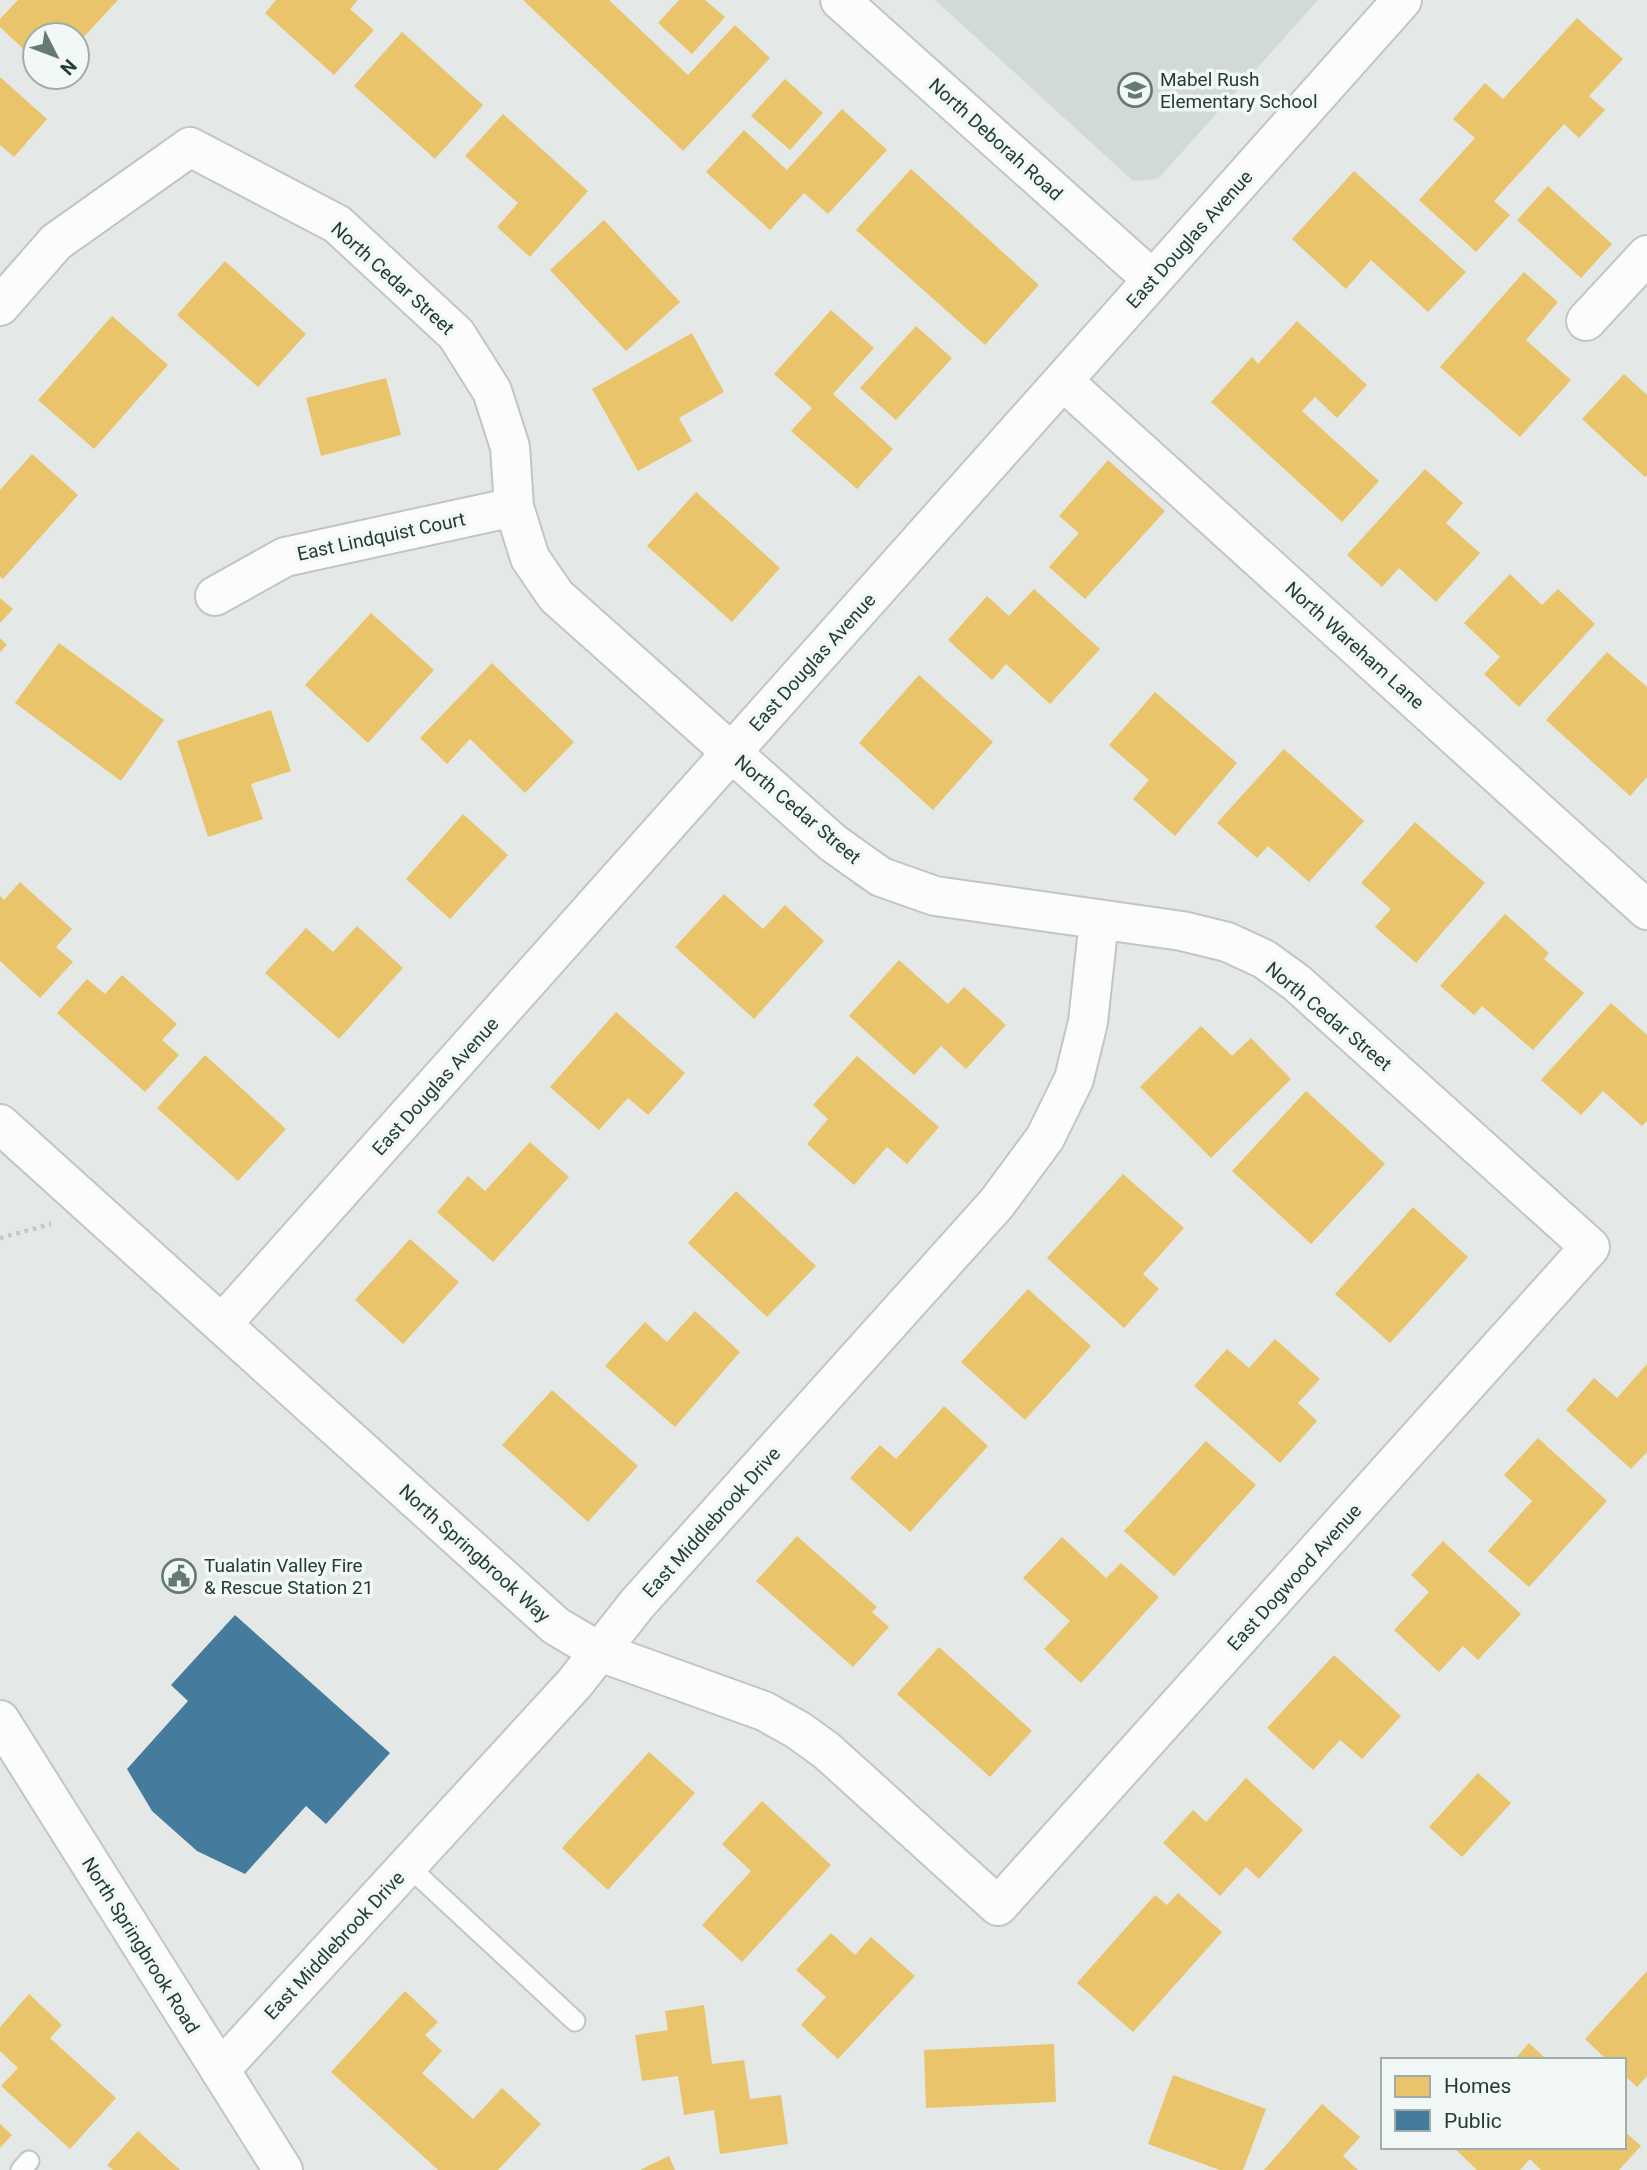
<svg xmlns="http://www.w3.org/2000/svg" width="1647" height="2170" viewBox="0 0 1647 2170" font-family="Roboto,sans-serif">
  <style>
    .built { fill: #d2dad7 }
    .homes { fill: #e9c46a }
    .public { fill: #457b9d }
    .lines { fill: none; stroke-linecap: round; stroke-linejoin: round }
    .lane-casing { stroke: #c1c6c4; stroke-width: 23 }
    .street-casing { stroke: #c1c6c4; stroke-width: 42 }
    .secondary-casing { stroke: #c0c7c5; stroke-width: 42 }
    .path { stroke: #c1c9c7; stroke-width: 4.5; stroke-dasharray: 3.5 5; stroke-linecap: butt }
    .lane { stroke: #fbfcfb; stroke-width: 19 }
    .street { stroke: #fbfcfb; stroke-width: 38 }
    .secondary { stroke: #fbfcfb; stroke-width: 38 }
    .labels { text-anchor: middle; stroke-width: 7; stroke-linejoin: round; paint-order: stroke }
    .poi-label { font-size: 19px; fill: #233c37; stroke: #f2f8f6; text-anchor: start }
    .street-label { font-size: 19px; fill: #233c37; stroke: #f2f8f6 }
  </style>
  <rect width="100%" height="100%" fill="#e4e9e7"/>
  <path class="built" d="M935 0H1318L1158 179 1133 181Z"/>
  <g class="homes">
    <path d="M18 0H118L77 44V35H35V60L0 27V19Z"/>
    <path d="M276 0H358L350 9 374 30 334 75 265 13Z"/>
    <path d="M523 0H609L688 75 735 25 770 58 683 151Z"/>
    <path d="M679 0H705L725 17 692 54 658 23Z"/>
    <path d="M1577 18 1623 59 1589 96 1605 110 1579 138 1564 124 1494 201 1510 215 1476 252 1419 200 1475 138 1453 119 1485 83 1503 99Z"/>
    <path d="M402 32 483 105 435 159 354 86Z"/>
    <path d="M0 77 47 119 14 157 0 145Z"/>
    <path d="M785 79 823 113 790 150 751 116Z"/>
    <path d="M842 109 887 150 828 214 804 193 770 230 706 172 744 130 787 170Z"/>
    <path d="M503 114 588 191 530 257 497 227 518 203 465 156Z"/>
    <path d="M911 169 1039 285 985 345 856 230Z"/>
    <path d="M1354 171 1466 272 1428 312 1371 260 1346 289 1292 239Z"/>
    <path d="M1548 186 1612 244 1581 278 1517 220Z"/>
    <path d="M604 220 680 302 626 351 550 270Z"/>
    <path d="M225 261 306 334 258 387 177 315Z"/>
    <path d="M1524 272 1558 302 1526 340 1571 380 1520 437 1440 367Z"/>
    <path d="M831 310 874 348 833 394 893 449 857 489 791 431 812 408 774 374Z"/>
    <path d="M112 316 168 365 94 449 38 400Z"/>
    <path d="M1297 321 1367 385 1337 418 1315 397 1302 411 1379 481 1342 522 1211 402 1252 357 1258 364Z"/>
    <path d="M916 326 952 358 896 420 860 388Z"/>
    <path d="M692 333 724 392 679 418 692 441 638 471 592 389Z"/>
    <path d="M1624 374 1647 395V475L1645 477 1582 419Z"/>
    <path d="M386 378 401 435 321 456 306 398Z"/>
    <path d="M32 454 78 495 3 579 0 577V490Z"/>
    <path d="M1108 460 1165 511 1085 599 1049 567 1079 533 1059 516Z"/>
    <path d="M1425 469 1463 503 1446 523 1480 553 1436 602 1399 568 1382 587 1347 555Z"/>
    <path d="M696 492 780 568 732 622 647 546Z"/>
    <path d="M1510 574 1542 605 1558 589 1595 624 1519 707 1484 674 1500 657 1464 623Z"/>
    <path d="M1034 589 1100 649 1050 704 1006 664 992 680 948 640 987 596 1009 616Z"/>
    <path d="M0 598 13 609 0 623Z"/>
    <path d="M371 613 434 670 368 743 305 685Z"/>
    <path d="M0 638 7 645 0 652Z"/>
    <path d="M59 643 164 720 121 781 15 703Z"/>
    <path d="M1607 652 1647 687V777L1630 796 1546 720Z"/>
    <path d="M492 663 574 742 525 793 470 739 447 764 420 738Z"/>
    <path d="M919 675 993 742 933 810 859 743Z"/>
    <path d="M1155 692 1237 763 1175 836 1133 799 1149 780 1109 745Z"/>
    <path d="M271 710 291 771 251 784 263 819 208 837 177 741Z"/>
    <path d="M1284 749 1364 821 1309 882 1268 846 1257 858 1217 823Z"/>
    <path d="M463 814 508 855 450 919 406 879Z"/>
    <path d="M1415 822 1485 883 1416 963 1375 927 1391 909 1361 883Z"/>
    <path d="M20 882 72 929 56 947 73 962 40 998 0 961V896L4 900Z"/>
    <path d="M724 894 763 929 785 905 824 941 754 1019 675 947Z"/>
    <path d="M1505 914 1549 953 1544 959 1584 993 1533 1050 1482 1006 1474 1015 1440 986Z"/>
    <path d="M357 926 403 968 339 1039 265 973 306 928 333 952Z"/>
    <path d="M899 960 948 1004 964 987 1006 1025 966 1069 941 1046 914 1075 849 1016Z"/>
    <path d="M122 975 177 1024 162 1040 179 1055 145 1092 57 1013 87 979 105 994Z"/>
    <path d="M1611 1003 1647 1035V1121L1642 1126 1603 1091 1581 1115 1541 1080Z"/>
    <path d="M616 1012 685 1073 648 1115 628 1098 599 1130 550 1087Z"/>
    <path d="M1201 1026 1232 1056 1251 1038 1291 1079 1211 1158 1140 1087Z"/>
    <path d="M205 1055 286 1129 238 1181 157 1108Z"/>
    <path d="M857 1056 939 1127 907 1164 887 1147 854 1185 807 1144 828 1119 813 1105Z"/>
    <path d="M1306 1091 1385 1164 1311 1244 1232 1171Z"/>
    <path d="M530 1142 569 1177 493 1262 437 1212 468 1176 485 1191Z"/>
    <path d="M1123 1174 1184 1228 1143 1274 1159 1289 1124 1328 1047 1258Z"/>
    <path d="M736 1191 816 1266 767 1317 688 1243Z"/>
    <path d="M1413 1207 1468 1257 1390 1343 1335 1294Z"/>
    <path d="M410 1239 459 1282 403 1344 355 1300Z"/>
    <path d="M1028 1289 1091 1346 1025 1420 961 1362Z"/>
    <path d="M695 1311 740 1352 675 1427 605 1366 645 1322 667 1342Z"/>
    <path d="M1275 1339 1320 1379 1298 1403 1317 1421 1280 1463 1194 1386 1227 1349 1249 1368Z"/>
    <path d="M1647 1364V1452L1631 1469 1566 1410 1594 1378 1617 1398Z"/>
    <path d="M552 1390 638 1466 588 1522 502 1445Z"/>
    <path d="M944 1406 988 1446 910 1532 850 1478 880 1445 896 1459Z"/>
    <path d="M1538 1438 1607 1501 1529 1587 1488 1551 1532 1501 1504 1475Z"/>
    <path d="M1206 1441 1256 1485 1174 1576 1124 1531Z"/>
    <path d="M797 1536 877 1607 872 1612 889 1627 853 1667 756 1581Z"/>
    <path d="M1062 1537 1106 1578 1121 1563 1159 1597 1081 1683 1044 1649 1070 1621 1023 1578Z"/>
    <path d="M1443 1541 1521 1614 1478 1660 1463 1646 1439 1672 1394 1630 1429 1592 1411 1575Z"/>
    <path d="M939 1647 1032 1731 990 1777 897 1694Z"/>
    <path d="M1334 1655 1401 1716 1362 1759 1340 1740 1313 1770 1267 1728Z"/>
    <path d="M649 1752 695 1793 608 1890 562 1848Z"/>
    <path d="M1478 1773 1511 1803 1462 1857 1429 1827Z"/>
    <path d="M1246 1778 1303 1830 1259 1879 1246 1867 1220 1896 1163 1843 1193 1810 1206 1822Z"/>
    <path d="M762 1801 831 1865 742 1962 702 1925 751 1871 722 1844Z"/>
    <path d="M1178 1893 1222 1932 1133 2032 1077 1983 1155 1895 1167 1905Z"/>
    <path d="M831 1933 855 1955 871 1937 915 1976 838 2059 801 2025 826 1997 796 1970Z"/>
    <path d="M1647 1971V2076L1637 2087 1624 2075V2060H1607L1585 2039Z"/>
    <path d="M405 1991 438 2022 425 2035 442 2051 422 2073 473 2119 502 2088 541 2124 498 2170H438L331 2072Z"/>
    <path d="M29 1994 62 2025 50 2038 116 2098 70 2149 1 2086 18 2068 0 2051V2027Z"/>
    <path d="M704 2005 712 2064 744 2060 750 2099 781 2095 788 2144 720 2154 714 2110 684 2115 678 2076 642 2081 635 2035 668 2030 665 2011Z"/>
    <path d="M1529 2043 1547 2060H1514Z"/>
    <path d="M1054 2044 1056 2102 926 2108 924 2050Z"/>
    <path d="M1173 2075 1266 2109 1243 2170H1220L1148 2144Z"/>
    <path d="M1322 2104 1360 2137 1343 2156 1358 2170H1264Z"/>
    <path d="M0 2124 12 2135 0 2148Z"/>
    <path d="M138 2131 180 2170H113L107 2165Z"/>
    <path d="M1624 2131 1641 2146 1619 2170H1541L1530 2159 1520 2170H1477L1453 2147H1534L1536 2149 1538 2147H1624Z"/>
    <path d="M669 2156 675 2170H640Z"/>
  </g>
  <path class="public" d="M235 1615 390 1753 326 1824 306 1806 245 1874 197 1851 152 1811 127 1769 188 1701 171 1685Z"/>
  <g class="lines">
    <g class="lane-casing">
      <g id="lane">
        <path d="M407 1865 575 2021"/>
        <path d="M21 2170 29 2161"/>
      </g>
    </g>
    <g class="street-casing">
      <g id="street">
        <path d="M840 0 1152 279"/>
        <path d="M0 306 56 242 190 147 337 224 456 334 492 391 510 447 514 507 530 558 556 596 833 843 881 877 935 896 1182 931 1227 942 1264 959 1297 983 1590 1247 998 1906 827 1751 798 1730 764 1711 600 1652 556 1626 0 1124"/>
        <path d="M1586 321 1647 255"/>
        <path d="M1063 381 1647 910"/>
        <path d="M215 596 285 557 514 507"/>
        <path d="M222 1324 1402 0"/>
        <path d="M220 2070 574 1684 637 1604 997 1203 1045 1138 1074 1079 1088 1022 1099 920"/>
      </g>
    </g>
    <g class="secondary-casing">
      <path id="secondary" d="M0 1720 283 2170"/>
    </g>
    <path class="path" d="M0 1238 51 1224"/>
    <use href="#lane" class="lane"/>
    <use href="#street" class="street"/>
    <use href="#secondary" class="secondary"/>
  </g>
  <defs>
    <g id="school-ring" transform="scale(1.75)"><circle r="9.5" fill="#f2f8f6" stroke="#677975" stroke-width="1.5"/><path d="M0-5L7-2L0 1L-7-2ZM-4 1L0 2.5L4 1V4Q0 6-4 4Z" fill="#677975"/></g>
    <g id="civic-ring" transform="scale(1.75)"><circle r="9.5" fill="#f2f8f6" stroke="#677975" stroke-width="1.5"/><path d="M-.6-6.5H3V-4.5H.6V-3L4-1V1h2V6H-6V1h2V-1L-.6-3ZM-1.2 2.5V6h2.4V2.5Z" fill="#677975"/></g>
  </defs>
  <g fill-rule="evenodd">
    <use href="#school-ring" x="1135" y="90"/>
    <use href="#civic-ring" x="179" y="1576"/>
  </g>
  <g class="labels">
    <g class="poi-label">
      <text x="1160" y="86">Mabel Rush<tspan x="1160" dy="22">Elementary School</tspan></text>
      <text x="204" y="1572">Tualatin Valley Fire<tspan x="204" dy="22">&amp; Rescue Station 21</tspan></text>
    </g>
    <g class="street-label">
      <text transform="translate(996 139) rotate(42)" y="7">North Deborah Road</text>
      <text transform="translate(1189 239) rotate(-48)" y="7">East Douglas Avenue</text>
      <text transform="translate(393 278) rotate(42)" y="7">North Cedar Street</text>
      <text transform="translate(381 536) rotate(-12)" y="7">East Lindquist Court</text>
      <text transform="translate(1355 645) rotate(42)" y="7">North Wareham Lane</text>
      <text transform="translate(812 662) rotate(-48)" y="7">East Douglas Avenue</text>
      <text transform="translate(798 809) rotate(40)" y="7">North Cedar Street</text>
      <text transform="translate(1329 1016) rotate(40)" y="7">North Cedar Street</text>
      <text transform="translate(435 1086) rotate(-48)" y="7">East Douglas Avenue</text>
      <text transform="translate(711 1522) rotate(-48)" y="7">East Middlebrook Drive</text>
      <text transform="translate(475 1553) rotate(42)" y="7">North Springbrook Way</text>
      <text transform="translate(1294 1577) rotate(-48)" y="7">East Dogwood Avenue</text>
      <text transform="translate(141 1945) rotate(58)" y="7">North Springbrook Road</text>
      <text transform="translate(334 1945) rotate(-47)" y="7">East Middlebrook Drive</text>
    </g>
  </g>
  <rect x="1381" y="2058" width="245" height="91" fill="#f2f8f6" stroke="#9fadaa" stroke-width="2"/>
  <rect x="1395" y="2076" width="35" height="21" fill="#e9c46a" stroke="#9fadaa" stroke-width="2"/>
  <text x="1444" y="2093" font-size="21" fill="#233c37">Homes</text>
  <rect x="1395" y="2110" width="35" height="21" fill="#457b9d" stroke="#9fadaa" stroke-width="2"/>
  <text x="1444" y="2128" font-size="21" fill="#233c37">Public</text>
  <g transform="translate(56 56) rotate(132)"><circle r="33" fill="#f2f8f6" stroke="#9fadaa" stroke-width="2"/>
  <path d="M0-5L12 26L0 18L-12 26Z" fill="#677975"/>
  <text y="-10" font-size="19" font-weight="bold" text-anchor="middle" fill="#233c37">N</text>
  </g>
</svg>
